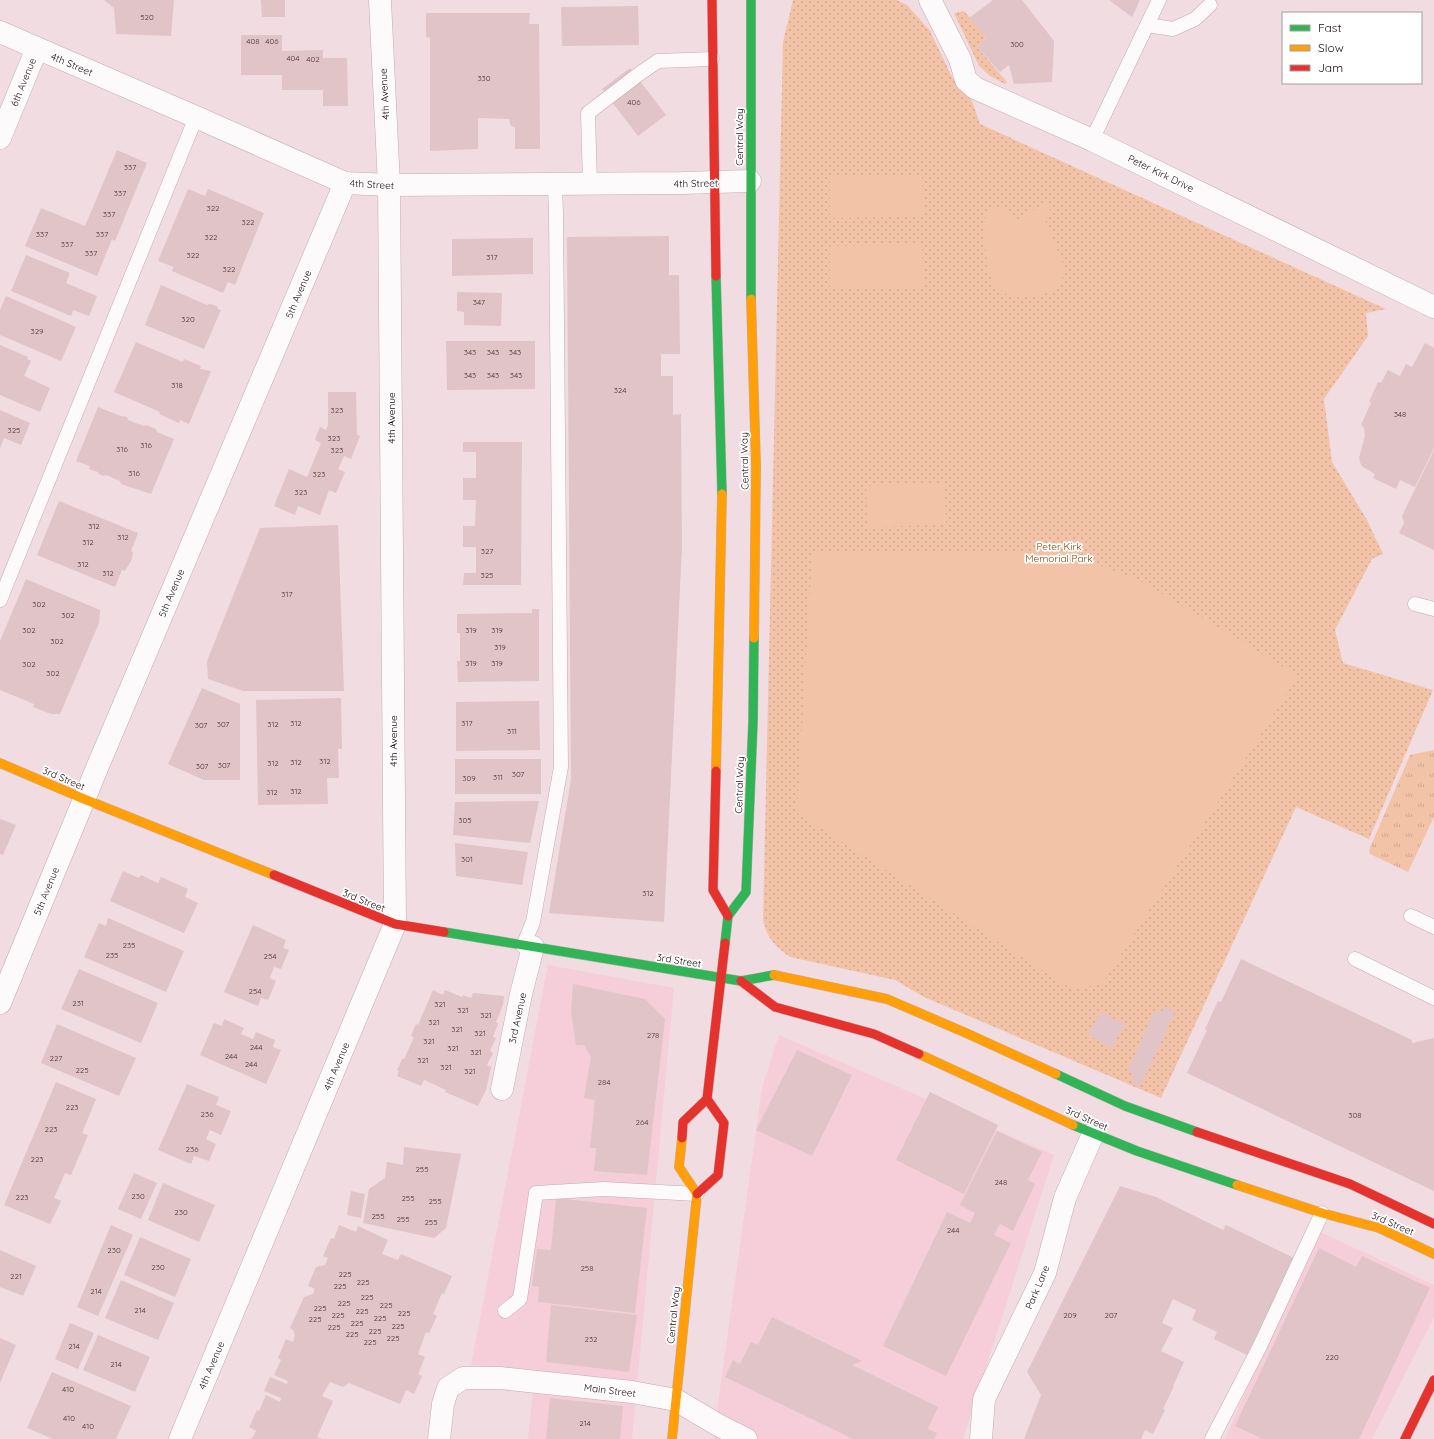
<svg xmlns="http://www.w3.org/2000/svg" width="1434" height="1439" viewBox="0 0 1434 1439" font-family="Quicksand,sans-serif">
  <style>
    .built { fill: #f5ceda }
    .grass { fill: url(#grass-tufts) }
    .park { fill: url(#park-dots) }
    .pitch { fill: #f3c3a7 }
    .building { fill: #e0c4c8 }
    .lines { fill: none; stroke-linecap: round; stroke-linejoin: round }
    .lane-casing { stroke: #c0acb2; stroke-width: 15 }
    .street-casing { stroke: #c0acb2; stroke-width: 23 }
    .fast-casing { stroke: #c0acb2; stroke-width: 10 }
    .slow-casing { stroke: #c0acb2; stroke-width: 10 }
    .jam-casing { stroke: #c0acb2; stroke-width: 10 }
    .lane { stroke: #fdfafb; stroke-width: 14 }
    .street { stroke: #fdfafb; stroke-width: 22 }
    .fast { stroke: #30b455; stroke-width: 9 }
    .slow { stroke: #ff9f0a; stroke-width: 9 }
    .jam { stroke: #e5322d; stroke-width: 9 }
    .labels { text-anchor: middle; stroke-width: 3.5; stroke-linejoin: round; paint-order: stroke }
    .number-label { font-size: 8px; fill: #4c363c }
    .street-label { font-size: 10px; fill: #1a070e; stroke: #fff }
    .park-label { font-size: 10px; fill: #814509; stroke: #fff }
  </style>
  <defs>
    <pattern id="grass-tufts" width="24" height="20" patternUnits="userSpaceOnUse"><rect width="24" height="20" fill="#f3c3a7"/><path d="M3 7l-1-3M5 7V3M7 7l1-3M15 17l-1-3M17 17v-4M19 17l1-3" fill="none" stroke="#d0a68f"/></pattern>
    <pattern id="park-dots" width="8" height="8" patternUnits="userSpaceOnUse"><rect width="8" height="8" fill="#f3c3a7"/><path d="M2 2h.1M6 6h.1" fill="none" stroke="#d0a68f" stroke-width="1.8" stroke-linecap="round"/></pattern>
  </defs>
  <rect width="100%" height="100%" fill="#f1dce2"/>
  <g class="built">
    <path d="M548 965 674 988 632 1439H528L535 1370 471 1365Z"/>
    <path d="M779 1035 1054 1155 963 1439H713L762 1088Z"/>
    <path d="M1316 1230 1434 1285V1317L1372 1439H1225Z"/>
  </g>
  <path class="grass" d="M1434 750V817L1408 872 1370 854 1369 850 1410 755Z"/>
  <g class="park">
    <path d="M793 0H896L907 5 930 31 953 79 972 101 980 124 1386 309 1366 313 1368 336 1324 399 1332 462 1367 520 1383 554 1372 559 1335 630 1343 663 1433 690 1369 839 1296 807 1161 1098 924 997 895 980 790 957C775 946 767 938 763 920L783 42Z"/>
    <path d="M964 11 987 37 977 47 1007 82 1005 84 990 76 979 66 954 13Z"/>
  </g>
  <g class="pitch">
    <path d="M922 175 923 217 830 218V176Z"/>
    <path d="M1045 202 1052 213 1045 220 1062 261 1064 275 1056 288 1042 295 1021 298 1007 295 994 284 987 268 984 222 988 213 994 208H1001L1010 211 1018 221Z"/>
    <path d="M922 245 923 288 830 289V246Z"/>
    <path d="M945 484 946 525 867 527 866 486Z"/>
    <path d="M1060 551 1137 579 1243 642 1298 676 1103 983 1073 990 797 813 812 552Z"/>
  </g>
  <g class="building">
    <path d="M104 0H174L171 36 116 34 114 8Z"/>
    <path d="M261 0H285V17H262Z"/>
    <path d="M993 0H1022L1054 41 1052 82 1014 84 1009 65 1000 72 977 47 987 37 969 18Z"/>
    <path d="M1109 0H1140L1132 17Z"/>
    <path d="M638 6 639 45 562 46 561 7Z"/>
    <path d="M426 13H530L529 24H539L540 149H515V127L511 126 509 119 478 118V149L430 151V38L426 37Z"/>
    <path d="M241 35H282V51L323 50V58H347L348 106H323V90H282V75H241Z"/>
    <path d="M630 68 666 115 638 136 602 89Z"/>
    <path d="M117 150 147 163 115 241 112 239 97 276 25 246 41 208 85 226Z"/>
    <path d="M188 189 205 196 208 189 264 213 235 285 228 282 223 293 172 271 174 267 158 261Z"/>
    <path d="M669 236V275H679L680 354H661V376H673V415L681 414 682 546 664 922 549 913 571 779 567 237Z"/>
    <path d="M533 238V274L452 276V239Z"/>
    <path d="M26 255 70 273 66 283 97 296 89 316 73 310 71 316 11 291Z"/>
    <path d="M161 285 207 305 210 304 217 306 218 309 221 310 204 349 145 325Z"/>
    <path d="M457 292 502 293 501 326 464 325V312L457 311Z"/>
    <path d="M6 296 76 327 61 361 0 335V310Z"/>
    <path d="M446 341H535V389L447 390Z"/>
    <path d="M136 342 183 362 184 359 201 366 200 369 211 371 189 424 180 420 179 423 159 414 160 412 114 392Z"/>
    <path d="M1425 343 1434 348V448L1415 487 1400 480 1396 489 1373 478 1375 474 1363 467 1361 465 1359 458 1365 436 1364 428 1361 425 1371 403 1369 402 1378 382 1381 383 1388 370 1400 376 1406 364 1412 367Z"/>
    <path d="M0 345 28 357 27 359 31 361 24 376 50 388 40 412 0 395Z"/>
    <path d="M328 392H356L357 435 360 436 351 459 344 456 338 469 345 472 336 493 329 490 320 515 298 506 295 515 274 506 289 469 307 477 321 443 315 440 320 427 326 430 328 425Z"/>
    <path d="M98 407 121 416 127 417 128 420 144 426 146 425 156 429 157 432 174 439 151 494 121 484 120 481 106 475 103 476 99 474 98 472 89 469 90 466 76 461Z"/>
    <path d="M0 410 30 423 21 445 4 438 0 448Z"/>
    <path d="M463 442H522L521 585H463L464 573H476V547H463V526H475L476 500H463V478H476V452H463Z"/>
    <path d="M1434 450V550L1399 533 1404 523 1402 516Z"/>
    <path d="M59 501 138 533 131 551 133 552 132 559 125 571 122 570 115 587 37 555Z"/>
    <path d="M338 525 344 691H243L208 679 207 661 260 528Z"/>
    <path d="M26 579 100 610 99 623 60 714H51L33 707 34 704 0 690V641Z"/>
    <path d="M532 609H539V681L458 682 457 661H460V633H457V614L532 613Z"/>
    <path d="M202 688 240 704V780H204L168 764Z"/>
    <path d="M341 698 342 749H338L339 778H327L328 804 258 805 256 700Z"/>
    <path d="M539 701 540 750 456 751V702Z"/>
    <rect x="455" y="759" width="86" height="35"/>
    <path d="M539 801 530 843 453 835 455 802Z"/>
    <path d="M0 819 16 825 3 855 0 854Z"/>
    <path d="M455 843 528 852 522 885 456 876Z"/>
    <path d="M123 871 139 878 141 875 158 883 161 877 188 889 185 897 198 903 184 933 110 901Z"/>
    <path d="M108 918 184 951 166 992 84 957 99 923 106 926Z"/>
    <path d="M253 925 286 940 283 948 289 950 281 969 274 967 270 978 276 981 268 1000 261 998 258 1006 224 992Z"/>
    <path d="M1241 959 1412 1040V1043L1434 1038V1191L1187 1073 1207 1030 1205 1029 1218 1001 1221 1002Z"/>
    <path d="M79 969 158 1003 141 1043 61 1009Z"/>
    <path d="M573 984 645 999 665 1019 647 1175 594 1171 596 1148H590L595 1100 584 1098 591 1057 584 1045H576L571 1012Z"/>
    <path d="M433 990 443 995 445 990 462 997 463 995 471 998 473 993 504 996 503 1005 496 1022 498 1024 493 1037 496 1038 490 1051 493 1053 487 1065 491 1067 486 1090 478 1106 445 1092 446 1090 424 1080 421 1086 397 1076 399 1071 397 1070 402 1059H404L414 1037 411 1036 416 1024 418 1025Z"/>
    <path d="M1164 1006 1175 1012 1140 1087 1131 1082 1135 1074 1127 1071 1155 1010 1161 1013Z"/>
    <path d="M1101 1012 1125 1024 1112 1048 1088 1035Z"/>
    <path d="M224 1019 244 1028 241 1034 253 1039 256 1032 275 1040 273 1047 281 1050 266 1084 200 1055 214 1023 222 1026Z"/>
    <path d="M57 1024 136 1058 119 1096 41 1063Z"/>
    <path d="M797 1050 852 1075 812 1156 756 1130Z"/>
    <path d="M56 1082 96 1099 82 1133 88 1135 71 1175 65 1173 54 1198 61 1201 50 1224 4 1205Z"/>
    <path d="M187 1084 219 1097 216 1105 231 1111 221 1135 210 1130 206 1139 216 1144 209 1161 194 1156 191 1164 158 1150Z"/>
    <path d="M930 1092 998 1125 964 1194 896 1160Z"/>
    <path d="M997 1131 1042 1152 1028 1180 1035 1184 1013 1231 1000 1224 994 1235 1011 1243 946 1376 883 1346 947 1212 970 1223 975 1213 960 1205Z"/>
    <path d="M404 1147 461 1154 446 1228 434 1238 363 1223 369 1189 385 1178 387 1162 403 1165Z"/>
    <path d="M134 1173 157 1183 141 1219 118 1209Z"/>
    <path d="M163 1183 215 1205 199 1242 148 1220Z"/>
    <path d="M1120 1186 1156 1197 1223 1230 1226 1225 1294 1258 1247 1355 1214 1339 1217 1332 1192 1320 1196 1310 1173 1299 1162 1323 1173 1328 1161 1351 1184 1362 1173 1386H1174L1163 1409 1165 1410 1153 1434 1145 1430 1141 1439H1024L1041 1395 1027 1372Z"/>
    <path d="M351 1191 365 1194 361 1218 347 1215Z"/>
    <path d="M556 1198 647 1208 635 1313 538 1302 539 1287 532 1286 537 1249 551 1250Z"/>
    <path d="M111 1225 133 1235 98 1316 77 1307Z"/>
    <path d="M339 1225 356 1232 358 1226 388 1240 382 1254 398 1260 401 1254 452 1276 444 1294 442 1293 433 1314 437 1316 429 1333 426 1332 418 1354 425 1357 418 1374 422 1376 414 1394 406 1390 400 1404 349 1383 343 1387 330 1382 322 1396 333 1401 317 1437 322 1439H250L253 1437 256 1431 249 1427 257 1410 259 1411 266 1395 280 1402 281 1398 264 1391 270 1377 287 1384 288 1381 274 1375 281 1360 278 1358 286 1339 293 1342 295 1335 293 1330 290 1328 304 1297 313 1294 315 1289 308 1286 316 1267 325 1265 328 1258 323 1256 331 1238 334 1239Z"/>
    <path d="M140 1237 191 1259 175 1297 124 1275Z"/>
    <path d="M1319 1248 1356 1267 1362 1256 1430 1288 1359 1439H1263L1235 1426Z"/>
    <path d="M0 1250 36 1266 23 1296 0 1287Z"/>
    <path d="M121 1280 174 1303 158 1340 105 1318Z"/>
    <path d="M551 1305 637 1315 629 1372 546 1362Z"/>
    <path d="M772 1317 862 1361 852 1365 938 1407 928 1429 937 1433 934 1439H853L725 1377 733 1360 740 1364 751 1342 758 1345Z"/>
    <path d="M70 1323 94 1333 78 1369 55 1359Z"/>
    <path d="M98 1335 150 1357 135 1392 83 1370Z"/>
    <path d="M0 1338 16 1345 0 1383Z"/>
    <path d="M52 1372 131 1406 116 1439H53L27 1428Z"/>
    <path d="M550 1398 623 1406 620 1439H546Z"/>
  </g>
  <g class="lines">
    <g class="lane-casing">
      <g id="lane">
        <path d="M1147 25 1173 29 1195 19 1210 5"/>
        <path d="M1092 140 1159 0"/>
        <path d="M590 184 588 113 639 74 658 61 712 59"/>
        <path d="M0 600 196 117"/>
        <path d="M1415 604 1434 609"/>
        <path d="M1411 916 1434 927"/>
        <path d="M523 946 533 922 561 767 556 214 555 184"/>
        <path d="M1355 959 1434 998"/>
        <path d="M505 1311 520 1299 536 1193 604 1189 697 1194"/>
        <path d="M1212 1439 1260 1346 1322 1213"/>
      </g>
    </g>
    <g class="street-casing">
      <g id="street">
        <path d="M930 0 960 59 966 80 975 88 1092 140 1434 307"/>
        <path d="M0 32 196 117 345 183 389 185 682 183 750 181"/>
        <path d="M0 138 37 48"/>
        <path d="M0 1003 97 768 345 183"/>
        <path d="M502 1089 521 994 533 947"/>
        <path d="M180 1439 395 924 389 185 380 1"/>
        <path d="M439 1439 443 1404 448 1388 463 1378H500L632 1392 676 1400 718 1425 746 1439"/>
        <path d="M981 1439 984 1399 1045 1273 1065 1198 1093 1134"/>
      </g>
    </g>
    <g class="fast-casing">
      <g id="fast">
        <path d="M751 0V299"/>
        <path d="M716 276 722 494"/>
        <path d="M444 932 741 981 774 975"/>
        <path d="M725 943 728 916 746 892 753 722 754 638"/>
        <path d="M1056 1074 1125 1106 1197 1132"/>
        <path d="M1073 1125 1137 1151 1237 1185"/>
      </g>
    </g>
    <g class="slow-casing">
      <g id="slow">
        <path d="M751 299 756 466 754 638"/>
        <path d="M0 763 84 799 274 875"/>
        <path d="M716 771 722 494"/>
        <path d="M774 975 887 999 966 1033 1056 1074"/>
        <path d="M919 1054 1073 1125"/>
        <path d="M1237 1185 1322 1213 1379 1228 1434 1254"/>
        <path d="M672 1439 697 1194 679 1167 682 1138"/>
      </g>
    </g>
    <g class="jam-casing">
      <g id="jam">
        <path d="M712 0 716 276"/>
        <path d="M716 771 713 890 728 916"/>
        <path d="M274 875 395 924 444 932"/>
        <path d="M741 981 775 1007 874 1034 919 1054"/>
        <path d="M1197 1132 1350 1184 1434 1224"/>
        <path d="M682 1138 683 1122 707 1099 725 943"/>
        <path d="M697 1194 718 1175 724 1123 707 1099"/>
        <path d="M1405 1439 1434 1380"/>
      </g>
    </g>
    <use href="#lane" class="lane"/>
    <use href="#street" class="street"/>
    <use href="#fast" class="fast"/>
    <use href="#slow" class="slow"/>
    <use href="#jam" class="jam"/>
  </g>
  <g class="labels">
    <g class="number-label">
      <text x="147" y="20">520</text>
      <text x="253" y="44">408</text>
      <text x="272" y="44">406</text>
      <text x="1017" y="47">300</text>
      <text x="293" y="61">404</text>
      <text x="313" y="62">402</text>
      <text x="484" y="81">330</text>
      <text x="634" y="105">406</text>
      <text x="130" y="170">337</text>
      <text x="120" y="196">337</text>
      <text x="213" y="211">322</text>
      <text x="109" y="217">337</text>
      <text x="248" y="225">322</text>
      <text x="42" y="237">337</text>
      <text x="102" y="237">337</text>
      <text x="211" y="240">322</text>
      <text x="67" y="247">337</text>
      <text x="91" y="256">337</text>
      <text x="193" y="258">322</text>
      <text x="492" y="260">317</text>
      <text x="229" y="272">322</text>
      <text x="479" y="305">347</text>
      <text x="188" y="322">320</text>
      <text x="37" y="334">329</text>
      <text x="470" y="355">343</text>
      <text x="493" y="355">343</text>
      <text x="515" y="355">343</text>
      <text x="470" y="378">343</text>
      <text x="493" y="378">343</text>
      <text x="516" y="378">343</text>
      <text x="177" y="388">318</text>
      <text x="620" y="393">324</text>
      <text x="337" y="413">323</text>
      <text x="1400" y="417">348</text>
      <text x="14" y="433">325</text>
      <text x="334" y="441">323</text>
      <text x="146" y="448">316</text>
      <text x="122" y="452">316</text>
      <text x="337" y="453">323</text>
      <text x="134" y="476">316</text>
      <text x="319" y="477">323</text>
      <text x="301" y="495">323</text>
      <text x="94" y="529">312</text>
      <text x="123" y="540">312</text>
      <text x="88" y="545">312</text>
      <text x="487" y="554">327</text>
      <text x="83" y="567">312</text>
      <text x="108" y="576">312</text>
      <text x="487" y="578">325</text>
      <text x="287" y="597">317</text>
      <text x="39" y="607">302</text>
      <text x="68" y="618">302</text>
      <text x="29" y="633">302</text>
      <text x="471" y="633">319</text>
      <text x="497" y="633">319</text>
      <text x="57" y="644">302</text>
      <text x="500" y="650">319</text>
      <text x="471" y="666">319</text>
      <text x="497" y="666">319</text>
      <text x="29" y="667">302</text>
      <text x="53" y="676">302</text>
      <text x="296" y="726">312</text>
      <text x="467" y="726">317</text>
      <text x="223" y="727">307</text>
      <text x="273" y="727">312</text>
      <text x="201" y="728">307</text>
      <text x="512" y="734">311</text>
      <text x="325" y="764">312</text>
      <text x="296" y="765">312</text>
      <text x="273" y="766">312</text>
      <text x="224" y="768">307</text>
      <text x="202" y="769">307</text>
      <text x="518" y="777">307</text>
      <text x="498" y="780">311</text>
      <text x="469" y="781">309</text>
      <text x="296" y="794">312</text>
      <text x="272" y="795">312</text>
      <text x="465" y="823">305</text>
      <text x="467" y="862">301</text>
      <text x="648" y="896">312</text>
      <text x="129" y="948">235</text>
      <text x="112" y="958">235</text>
      <text x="270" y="959">254</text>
      <text x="255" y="994">254</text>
      <text x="78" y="1006">231</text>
      <text x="440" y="1007">321</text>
      <text x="463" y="1013">321</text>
      <text x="486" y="1018">321</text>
      <text x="434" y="1025">321</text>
      <text x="457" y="1032">321</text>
      <text x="480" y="1036">321</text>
      <text x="653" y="1038">278</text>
      <text x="429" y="1044">321</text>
      <text x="256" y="1050">244</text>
      <text x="453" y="1051">321</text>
      <text x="476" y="1055">321</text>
      <text x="231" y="1059">244</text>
      <text x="56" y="1061">227</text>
      <text x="423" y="1063">321</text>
      <text x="251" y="1067">244</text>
      <text x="446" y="1070">321</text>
      <text x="82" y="1073">225</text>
      <text x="470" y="1074">321</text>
      <text x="604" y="1085">284</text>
      <text x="72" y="1110">223</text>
      <text x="207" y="1117">236</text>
      <text x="1355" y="1118">308</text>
      <text x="642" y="1125">264</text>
      <text x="51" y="1132">223</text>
      <text x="192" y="1152">236</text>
      <text x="37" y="1162">223</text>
      <text x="422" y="1172">255</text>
      <text x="1001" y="1185">248</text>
      <text x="138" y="1199">230</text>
      <text x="22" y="1200">223</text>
      <text x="408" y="1201">255</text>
      <text x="435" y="1204">255</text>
      <text x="181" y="1215">230</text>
      <text x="378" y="1219">255</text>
      <text x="403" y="1222">255</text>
      <text x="431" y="1225">255</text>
      <text x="953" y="1233">244</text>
      <text x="114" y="1253">230</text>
      <text x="158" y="1270">230</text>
      <text x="587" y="1271">258</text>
      <text x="345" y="1277">225</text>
      <text x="16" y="1279">221</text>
      <text x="363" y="1285">225</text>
      <text x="340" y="1289">225</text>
      <text x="96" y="1294">214</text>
      <text x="367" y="1300">225</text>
      <text x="344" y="1306">225</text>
      <text x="386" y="1308">225</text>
      <text x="320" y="1311">225</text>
      <text x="140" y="1313">214</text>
      <text x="362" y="1314">225</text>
      <text x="404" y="1316">225</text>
      <text x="338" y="1318">225</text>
      <text x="1070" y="1318">209</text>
      <text x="1111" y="1318">207</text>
      <text x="380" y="1321">225</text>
      <text x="315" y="1322">225</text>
      <text x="357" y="1326">225</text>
      <text x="398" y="1329">225</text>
      <text x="334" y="1330">225</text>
      <text x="375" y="1334">225</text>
      <text x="352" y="1337">225</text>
      <text x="393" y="1341">225</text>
      <text x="591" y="1342">232</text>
      <text x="370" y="1345">225</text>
      <text x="74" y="1349">214</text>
      <text x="1332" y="1360">220</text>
      <text x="116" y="1367">214</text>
      <text x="68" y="1392">410</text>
      <text x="69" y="1421">410</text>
      <text x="585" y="1426">214</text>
      <text x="88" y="1429">410</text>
    </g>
    <g class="street-label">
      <text transform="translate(72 64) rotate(23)" y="4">4th Street</text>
      <text transform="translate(23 82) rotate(-68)" y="4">6th Avenue</text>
      <text transform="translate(384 94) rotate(-93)" y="4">4th Avenue</text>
      <text transform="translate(739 137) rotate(-90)" y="4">Central Way</text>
      <text transform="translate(1161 173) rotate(26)" y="4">Peter Kirk Drive</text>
      <text transform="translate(696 183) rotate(-1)" y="4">4th Street</text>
      <text transform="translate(372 184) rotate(3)" y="4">4th Street</text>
      <text transform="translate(298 294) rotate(-67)" y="4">5th Avenue</text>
      <text transform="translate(391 418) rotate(-90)" y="4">4th Avenue</text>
      <text transform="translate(744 461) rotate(-91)" y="4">Central Way</text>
      <text transform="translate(171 593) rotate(-67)" y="4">5th Avenue</text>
      <text transform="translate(393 741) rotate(-90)" y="4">4th Avenue</text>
      <text transform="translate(64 778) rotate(23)" y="4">3rd Street</text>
      <text transform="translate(739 785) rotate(-88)" y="4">Central Way</text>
      <text transform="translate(46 891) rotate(-68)" y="4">5th Avenue</text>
      <text transform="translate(364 900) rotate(22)" y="4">3rd Street</text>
      <text transform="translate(679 960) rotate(9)" y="4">3rd Street</text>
      <text transform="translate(517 1018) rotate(-78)" y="4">3rd Avenue</text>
      <text transform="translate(336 1066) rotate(-67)" y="4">4th Avenue</text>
      <text transform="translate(1087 1118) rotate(24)" y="4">3rd Street</text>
      <text transform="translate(1393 1223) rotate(23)" y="4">3rd Street</text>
      <text transform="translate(1037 1287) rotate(-67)" y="4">Park Lane</text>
      <text transform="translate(673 1315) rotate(-84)" y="4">Central Way</text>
      <text transform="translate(211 1365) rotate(-67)" y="4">4th Avenue</text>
      <text transform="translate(610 1390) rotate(7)" y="4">Main Street</text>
    </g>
    <g class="park-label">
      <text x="1059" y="550">Peter Kirk<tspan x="1059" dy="12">Memorial Park</tspan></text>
    </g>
  </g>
  <rect x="1282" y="12" width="140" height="72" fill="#ffffff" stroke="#a39c9f"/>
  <rect x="1290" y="25" width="20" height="6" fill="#30b455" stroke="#a39c9f"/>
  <text x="1318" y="32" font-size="12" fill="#1a070e">Fast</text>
  <rect x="1290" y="45" width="20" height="6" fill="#ff9f0a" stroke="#a39c9f"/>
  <text x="1318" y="52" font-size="12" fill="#1a070e">Slow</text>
  <rect x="1290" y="65" width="20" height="6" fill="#e5322d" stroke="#a39c9f"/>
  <text x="1318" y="72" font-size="12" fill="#1a070e">Jam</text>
</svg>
